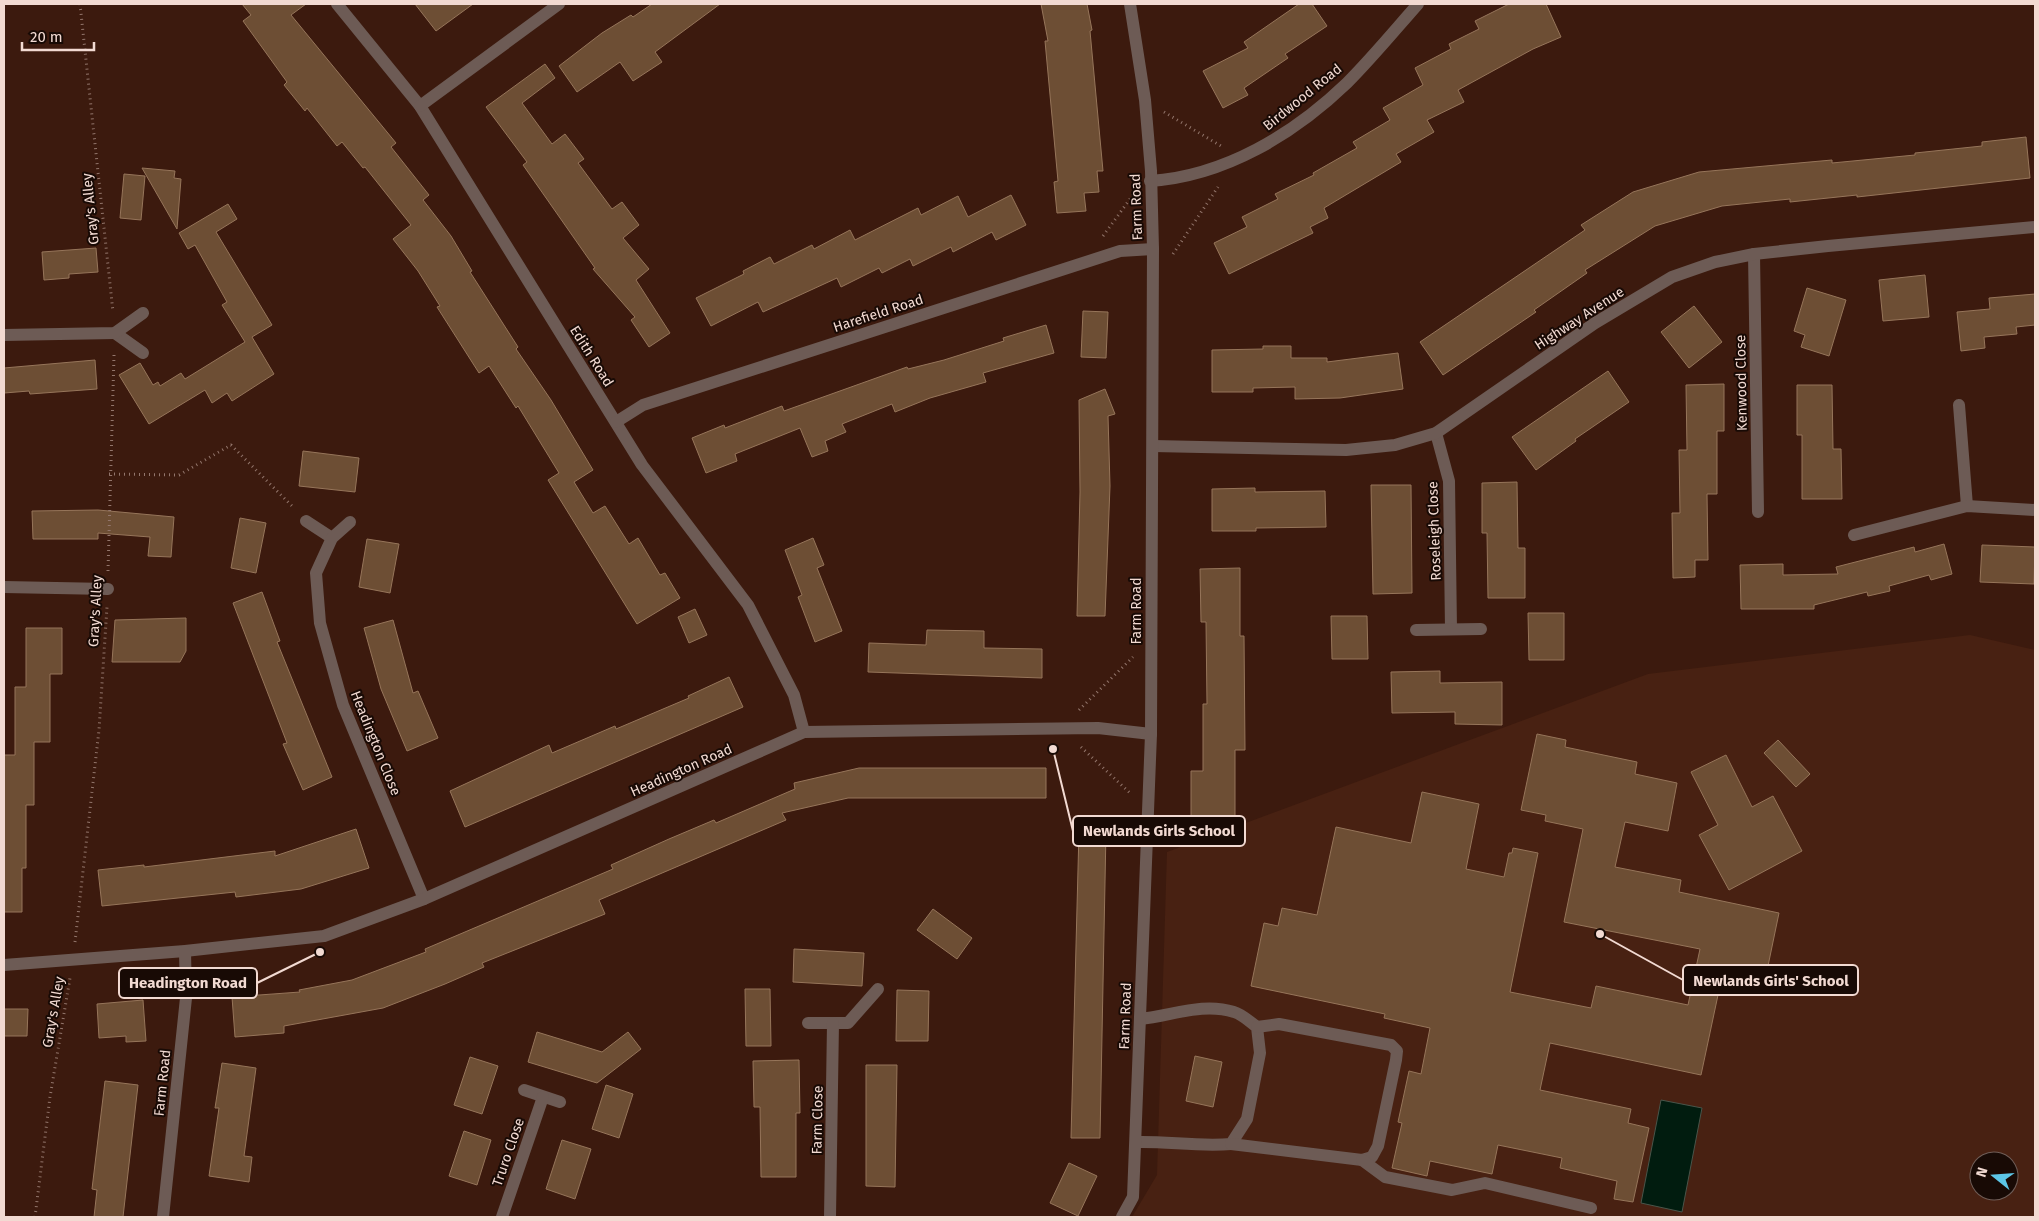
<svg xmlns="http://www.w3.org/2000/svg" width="2039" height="1221" viewBox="0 0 2039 1221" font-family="'Fira Sans',sans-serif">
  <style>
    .built { fill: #482112; fill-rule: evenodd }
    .water { fill: #011c0f; stroke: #49554a }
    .building { fill: #6d4e34; stroke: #96755a }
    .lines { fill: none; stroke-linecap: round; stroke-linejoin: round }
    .path { stroke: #93766c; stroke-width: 3; stroke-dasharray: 1 4; stroke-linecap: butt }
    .minor { stroke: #6d5b55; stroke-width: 12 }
    .labels { text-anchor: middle; stroke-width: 4; stroke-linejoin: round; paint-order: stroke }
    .street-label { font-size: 14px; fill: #f2dad2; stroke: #180a05 }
    .leader { fill: none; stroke: #f2dad2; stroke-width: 2 }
    .callout-dot { fill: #f2dad2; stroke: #180a05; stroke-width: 2 }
    .callout { fill: #180a05; stroke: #f2dad2; stroke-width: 2 }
    .callout-label { font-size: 15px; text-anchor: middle; font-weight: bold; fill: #f2dad2 }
  </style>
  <rect width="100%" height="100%" fill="#3c1a0e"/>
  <path class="built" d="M1970 635 2035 650V1217H1132L1157 1175 1167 852 1648 674ZM1979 1161H2009V1191H1979Z"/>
  <path class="water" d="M1661 1100 1702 1108 1682 1212 1641 1203Z"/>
  <g class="building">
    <path d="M242 4H306L291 15 396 143 391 147 429 195 423 200 451 236 472 271 470 272 518 347 516 349 551 400 593 470 574 482 593 513 605 506 629 544 638 538 660 575 665 573 680 598 637 624 548 480 559 473 518 406 516 408 489 366 479 373 437 307 440 306 418 271 393 239 411 225 365 167 363 168 342 142 337 146 307 108 305 111 284 85 287 82 243 21 251 15Z"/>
    <path d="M415 4H473L436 31Z"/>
    <path d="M652 4H720L655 52 662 62 633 81 620 62 577 92 559 66 602 33 631 15 633 17Z"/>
    <path d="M1041 4H1087L1092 30 1090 31 1103 171H1097L1099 192 1084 193 1086 211 1057 213 1054 182 1058 181 1045 41H1048Z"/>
    <path d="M1299 4H1312L1327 26 1285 54 1288 58 1244 88 1248 95 1223 108 1203 71 1248 48 1244 42Z"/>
    <path d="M1509 4H1546L1561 37 1533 49 1458 90 1464 102 1427 120 1434 132 1396 154 1401 162 1324 208 1328 218 1310 227 1313 233 1229 274 1214 243 1247 227 1242 217 1278 199 1275 194 1314 175 1313 173 1357 148 1353 142 1390 120 1383 108 1423 85 1415 68 1451 49 1449 44 1479 29 1475 21Z"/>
    <path d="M545 64 555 78 522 103 552 144 565 134 584 159 578 163 612 209 622 202 639 225 623 238 649 269 636 280 670 333 649 347 631 320 635 317 593 269 595 268 523 165 527 162 486 107Z"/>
    <path d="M2026 137 2030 178 1857 197V195L1790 202V199L1722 206 1655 226 1585 270 1587 273 1534 310 1536 312 1443 375 1420 342 1585 230 1581 225 1633 192 1699 172 1832 160V163L1915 155V153L1982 146V142Z"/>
    <path d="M142 168 175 171 174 178 181 179 177 229Z"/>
    <path d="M124 174 145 176 141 220 120 218Z"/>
    <path d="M1011 195 1026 225 996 240 992 232 953 252 951 247 913 266 910 259 882 273 879 268 841 287 837 278 763 312 758 302 711 326 696 298 744 274 743 271 770 257 774 264 812 245 814 249 850 230 855 240 918 208 921 215 958 196 968 217Z"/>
    <path d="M228 204 237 219 216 232 272 325 252 337 274 374 232 401 227 393 212 403 205 390 149 424 119 375 140 363 153 385 158 382 160 386 181 373 185 379 245 342 222 305 227 302 195 245 188 249 179 233Z"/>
    <path d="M96 248 98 272 69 274V278L44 280 42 252Z"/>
    <path d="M1925 275 1929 317 1883 321 1879 280Z"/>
    <path d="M1807 288 1846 300 1829 356 1801 347 1805 335 1794 331Z"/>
    <path d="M2035 294V325L2016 327 2017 334 1984 337 1985 348 1961 351 1957 312 1990 309 1989 298Z"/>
    <path d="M1694 306 1722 342 1689 368 1661 332Z"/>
    <path d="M1083 311 1108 312 1106 358 1081 357Z"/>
    <path d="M1046 325 1054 353 983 373 986 382 930 398 895 412 892 404 842 424 846 432 825 441 828 451 812 457 800 428 735 454 737 461 706 473 692 438 724 425 725 428 782 406 784 411 907 367 908 369 944 360 1004 341 1003 338Z"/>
    <path d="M1263 346H1291V358H1327V362L1398 353 1403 389 1340 398 1295 399V387L1253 388V392H1212V350L1263 349Z"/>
    <path d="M95 360 97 389 30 394 29 391 4 393V368Z"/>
    <path d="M1608 371 1629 402 1575 439 1576 441 1536 470 1512 437Z"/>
    <path d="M1724 384V431H1717V494H1707L1708 560H1695V577L1673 578 1672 513H1680L1679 450H1687L1686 385Z"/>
    <path d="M1797 385H1832L1833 449H1841L1842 499H1802V435H1797Z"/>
    <path d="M1105 389 1115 414 1108 416 1110 486 1105 616H1077L1080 492 1079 400Z"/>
    <path d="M303 451 359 458 355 492 299 486Z"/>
    <path d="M1517 482 1518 548H1525V598H1488L1487 533H1482V483Z"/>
    <path d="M1371 485H1411L1412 593 1373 594Z"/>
    <path d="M1255 488V492L1325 491 1326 527 1256 528V531H1212V489Z"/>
    <path d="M98 510 174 517 171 557 148 556 150 537 98 533V539H33L32 511Z"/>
    <path d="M240 518 266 523 256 573 231 568Z"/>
    <path d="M813 538 824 565 817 568 842 631 815 642 798 597 802 595 785 550Z"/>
    <path d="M367 539 399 544 390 593 359 587Z"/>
    <path d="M1944 544 1952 574 1931 580 1929 575 1889 586 1890 591 1868 596 1867 592 1814 605V609H1741L1740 565 1783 564V575L1838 574 1836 567 1914 547 1915 552Z"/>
    <path d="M1982 545 2035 547 2034 584 1980 582Z"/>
    <path d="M1240 568V636H1244L1245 750H1235V818L1191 819V771H1203V704H1207L1206 622H1201L1200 569Z"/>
    <path d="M262 592 280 641 277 642 332 777 303 790 283 744 287 743 233 603Z"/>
    <path d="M695 609 707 635 689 643 678 617Z"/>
    <path d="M1528 613H1564V660H1529Z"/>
    <path d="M1331 616H1367L1368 659H1332Z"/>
    <path d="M186 618V651L180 662H112L115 620Z"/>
    <path d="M393 620 413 693 418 691 438 738 407 751 381 689 364 628Z"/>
    <path d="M26 628H62V674H50V742H34V805H26V868H22V912H4V755H15V687H26Z"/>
    <path d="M927 630 984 631V648L1042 649V678L868 672 869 643 926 645Z"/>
    <path d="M1440 671V683L1502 682V725L1455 724V712L1392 713 1391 672Z"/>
    <path d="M729 677 743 707 465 827 450 791 549 745 552 753 615 726 616 729 689 698 688 696Z"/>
    <path d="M1537 734 1566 740 1565 747 1637 762 1635 774 1677 783 1668 831 1625 822 1615 867 1681 880 1679 892 1779 913 1763 990 1721 981 1701 1075 1550 1043 1540 1090 1631 1109 1628 1123 1649 1128 1633 1202 1614 1199 1617 1181 1560 1168 1562 1158 1498 1145 1492 1174 1430 1161 1427 1176 1392 1168 1402 1123 1398 1122 1409 1071 1421 1074 1430 1028 1384 1018 1385 1014 1251 986 1264 923 1278 926 1282 908 1317 915 1336 827 1411 843 1422 792 1479 804 1466 869 1504 877 1509 853H1512L1513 848 1538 853 1510 992 1591 1008 1596 986 1688 1005 1700 949 1564 922 1583 829 1545 821 1546 815 1521 810Z"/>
    <path d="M1778 740 1810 774 1796 787 1764 753Z"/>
    <path d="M1726 755 1752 807 1773 796 1802 851 1729 890 1699 835 1718 825 1691 772Z"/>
    <path d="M859 768H1046V798H848L782 813 786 820 599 900 605 914 482 963 484 967 445 984 383 1008 284 1026V1033L235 1037 232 997 300 992 299 990 352 980 426 952 425 949 613 869 611 865 669 839 714 820 716 823 795 789 794 783Z"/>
    <path d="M356 829 369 868 301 889 236 897 235 892 102 906 98 870 144 865V867L275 851V856Z"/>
    <path d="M1079 831H1106L1100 1138H1071Z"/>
    <path d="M933 909 972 938 957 959 917 930Z"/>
    <path d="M794 949 864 953 862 986 793 982Z"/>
    <path d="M745 989H770L771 1046H746Z"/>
    <path d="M897 990 929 991 928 1041H896Z"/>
    <path d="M143 1000 146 1041 126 1042V1036L99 1038 97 1004Z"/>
    <path d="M4 1009H28L27 1036H4Z"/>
    <path d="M537 1032 602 1052 628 1032 641 1049 597 1083 528 1062Z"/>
    <path d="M1195 1056 1222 1062 1213 1107 1186 1101Z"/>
    <path d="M470 1057 498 1066 482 1114 454 1105Z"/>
    <path d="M799 1060 800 1113H796V1177H761L760 1107H754L753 1061Z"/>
    <path d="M222 1063 256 1068 244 1156 252 1157 249 1182 209 1176 219 1108H215Z"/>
    <path d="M866 1065H897L895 1187 866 1186Z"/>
    <path d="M105 1081 138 1085 123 1217H94L97 1190 92 1189Z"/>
    <path d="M606 1085 633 1094 619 1138 592 1129Z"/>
    <path d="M464 1131 491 1140 477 1185 449 1176Z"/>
    <path d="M562 1140 591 1149 575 1199 546 1189Z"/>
    <path d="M1069 1163 1097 1176 1078 1216 1050 1203Z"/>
  </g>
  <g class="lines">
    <g class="path">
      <path d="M80 4 113 312"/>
      <path d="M1164 112 1221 146"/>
      <path d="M1103 236 1133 195"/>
      <path d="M1173 254 1218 187"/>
      <path d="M109 474 179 475 231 445 294 508"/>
      <path d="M108 571 114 355"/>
      <path d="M1079 710 1133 657"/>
      <path d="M1081 747 1131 794"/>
      <path d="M75 942 99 730 107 607"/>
      <path d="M35 1217 50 1097 70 978"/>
    </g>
    <g class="minor">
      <path d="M337 4 420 106 642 465 748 605 794 695 804 732"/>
      <path d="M420 106 559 4"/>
      <path d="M1150 181C1225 176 1294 134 1347 83 1372 58 1395 30 1418 4"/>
      <path d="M1754 254 1758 512"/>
      <path d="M115 333 143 353"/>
      <path d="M4 335 115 333 143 313"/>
      <path d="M1959 405 1967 506"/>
      <path d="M616 422 643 405 1120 251 1153 249"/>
      <path d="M1436 433 1449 481 1451 629"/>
      <path d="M1153 446 1346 450 1395 445 1436 433 1595 323 1672 277 1715 262 1754 254 1828 246 2035 227"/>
      <path d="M306 521 332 538"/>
      <path d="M350 522 332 538 316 573 320 623 343 705 424 899"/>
      <path d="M1854 535 1967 506 2035 510"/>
      <path d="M4 587 108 589"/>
      <path d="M1416 630 1481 629"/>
      <path d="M4 965 185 951 324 936 424 899 804 732 1098 728 1151 734"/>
      <path d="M808 1023H848L878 989"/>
      <path d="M524 1090 560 1102"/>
      <path d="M1136 1142C1167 1141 1199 1147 1231 1144L1247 1119 1260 1053 1257 1027C1250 1022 1242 1014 1234 1012 1202 1002 1172 1016 1140 1019"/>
      <path d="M1231 1144 1362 1160 1372 1157 1378 1146 1396 1060 1397 1051 1391 1045 1279 1024 1257 1027"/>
      <path d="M1362 1160 1385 1177 1452 1190 1485 1183 1591 1208"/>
      <path d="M163 1217 186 998 185 951"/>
      <path d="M502 1217 543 1097"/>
      <path d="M830 1217 833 1023"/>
      <path d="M1122 1217 1133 1197 1151 734 1153 249 1151 171 1145 100 1130 4"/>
    </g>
  </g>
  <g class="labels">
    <g class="street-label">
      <text transform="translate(1302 97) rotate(-39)" y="5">Birdwood Road</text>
      <text transform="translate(1136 207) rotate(-92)" y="5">Farm Road</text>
      <text transform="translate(90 209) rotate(-96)" y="5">Gray's Alley</text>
      <text transform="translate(878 313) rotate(-18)" y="5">Harefield Road</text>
      <text transform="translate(1579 318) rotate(-33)" y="5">Highway Avenue</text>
      <text transform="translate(592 356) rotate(58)" y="5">Edith Road</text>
      <text transform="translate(1741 383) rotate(-91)" y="5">Kenwood Close</text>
      <text transform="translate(1434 531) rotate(-92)" y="5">Roseleigh Close</text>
      <text transform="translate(95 611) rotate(-87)" y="5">Gray's Alley</text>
      <text transform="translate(1136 611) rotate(-90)" y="5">Farm Road</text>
      <text transform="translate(376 743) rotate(68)" y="5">Headington Close</text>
      <text transform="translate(681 770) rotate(-24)" y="5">Headington Road</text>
      <text transform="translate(53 1012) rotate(-80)" y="5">Gray's Alley</text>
      <text transform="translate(1125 1016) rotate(-88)" y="5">Farm Road</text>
      <text transform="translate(162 1083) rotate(-84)" y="5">Farm Road</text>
      <text transform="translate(817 1120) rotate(-89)" y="5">Farm Close</text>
      <text transform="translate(508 1152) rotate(-71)" y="5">Truro Close</text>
    </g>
  </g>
  <path class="leader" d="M1053 749L1073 831M1600 934L1683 980M320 952L257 983"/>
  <g class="callout-dot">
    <circle cx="1053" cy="749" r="5"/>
    <circle cx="1600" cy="934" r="5"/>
    <circle cx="320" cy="952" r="5"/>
  </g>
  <g class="callout">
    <rect x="1073" y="816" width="172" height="30" rx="5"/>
    <rect x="1683" y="965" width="175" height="30" rx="5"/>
    <rect x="119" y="968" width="138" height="30" rx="5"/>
  </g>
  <g class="callout-label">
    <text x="1159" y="836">Newlands Girls School</text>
    <text x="1771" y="986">Newlands Girls' School</text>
    <text x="188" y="988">Headington Road</text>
  </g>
  <rect width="2039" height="1221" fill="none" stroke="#f2dad2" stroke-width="10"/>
  <g transform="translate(1994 1176) rotate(287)"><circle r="24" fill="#180a05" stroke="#6f5d57"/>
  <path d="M0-4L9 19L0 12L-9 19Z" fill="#5dc7e8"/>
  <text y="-8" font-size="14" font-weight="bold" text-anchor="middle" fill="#f2dad2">N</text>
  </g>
  <path d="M22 42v8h72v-8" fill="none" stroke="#f2dad2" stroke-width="2.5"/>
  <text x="30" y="42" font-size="15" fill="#f2dad2" stroke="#180a05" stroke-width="4" paint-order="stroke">20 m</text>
</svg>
